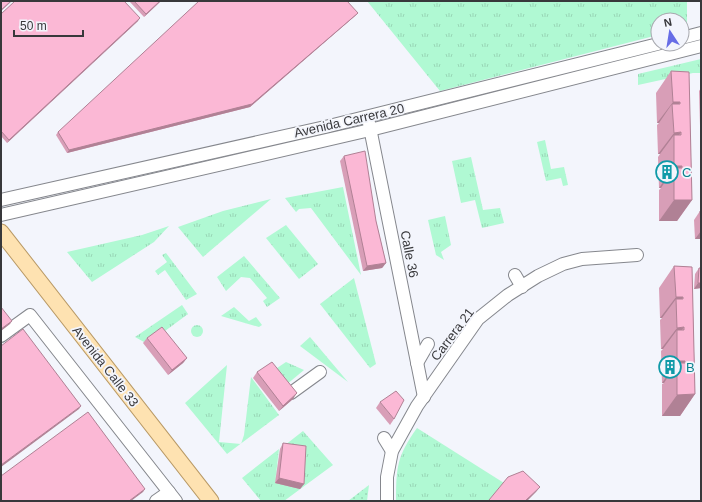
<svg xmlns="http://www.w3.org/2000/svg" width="702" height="502" viewBox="0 0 702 502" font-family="Arial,sans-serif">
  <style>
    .grass { fill: url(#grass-tufts) }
    .park { fill: url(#park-dots) }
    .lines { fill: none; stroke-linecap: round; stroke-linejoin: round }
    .minor-casing { stroke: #85878d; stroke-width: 14 }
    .major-casing { stroke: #b99a66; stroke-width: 17 }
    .minor { stroke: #fff; stroke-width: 12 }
    .major { stroke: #fee2b1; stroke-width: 15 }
    .wall { fill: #d89eb7 }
    .shaded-wall { fill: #b08195 }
    .building { fill: #fbb8d5; stroke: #b08195 }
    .labels { text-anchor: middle; stroke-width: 3.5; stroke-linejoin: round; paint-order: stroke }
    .street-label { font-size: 13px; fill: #38383b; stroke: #f3f5fc }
    .culture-label { font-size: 13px; fill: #0d838f; stroke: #f3f5fc; text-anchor: start }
  </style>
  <defs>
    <pattern id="grass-tufts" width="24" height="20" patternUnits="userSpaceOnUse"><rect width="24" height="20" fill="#b0f9d3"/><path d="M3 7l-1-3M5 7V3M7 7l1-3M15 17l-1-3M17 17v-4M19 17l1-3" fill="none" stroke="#98d6b6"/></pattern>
    <pattern id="park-dots" width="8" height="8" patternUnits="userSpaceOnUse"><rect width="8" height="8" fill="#b0f9d3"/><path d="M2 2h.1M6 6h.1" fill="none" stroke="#98d6b6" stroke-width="1.8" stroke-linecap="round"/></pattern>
  </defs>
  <rect width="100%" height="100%" fill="#f3f5fc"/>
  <g class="grass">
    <path d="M367 1H687V28L682 29V20H658V35L440 91Z"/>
    <path d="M701 59V73H693L638 85V74Z"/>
    <path d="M545 140 551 169 564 167 568 185 563 186 561 178 546 181 537 142Z"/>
    <path d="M471 157 483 210 500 208 504 223 482 228 475 200 461 203 452 161Z"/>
    <path d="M343 187 361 275 311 208 299 209 296 212 285 198Z"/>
    <path d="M271 199 203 257 178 227 223 211Z"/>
    <path d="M445 216 451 245 441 252 444 260 436 255 428 220Z"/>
    <path d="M286 225 318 264 299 279 266 238Z"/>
    <path d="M169 226 154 242 92 282 67 252 142 235Z"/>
    <path d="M166 253 197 294 186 300 165 270 158 275 155 271 167 262 162 255Z"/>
    <path d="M244 256 280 298 267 307 263 301 267 298 250 278 241 277 226 291 217 277Z"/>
    <path d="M354 278 376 364 370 368 320 304Z"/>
    <path d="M182 305 188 314 165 331 144 342 135 337Z"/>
    <path d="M234 307 249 321 256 317 262 325 259 327 221 316Z"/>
    <circle cx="197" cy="331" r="6"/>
    <path d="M310 337 348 382 300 346Z"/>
    <path d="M286 362 304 370 286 385 274 370Z"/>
    <path d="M227 365 219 442 241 444 244 435 251 377 279 415 227 454 185 403Z"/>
    <path d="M417 428 504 483 489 501H396C396 467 397 456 417 428Z"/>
    <path d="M303 431 333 465 284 501H261L242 478 279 449 275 483 280 449Z"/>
  </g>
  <path class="park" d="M369 485 367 501H348Z"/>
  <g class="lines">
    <g class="minor-casing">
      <g id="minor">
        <path d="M682 38 701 33"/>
        <path d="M369 123 424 397"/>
        <path d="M1 200 325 127 658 44"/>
        <path d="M1 215 370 130 701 46"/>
        <path d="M515 275 522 287"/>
        <path d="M1 336 30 315 176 501"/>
        <path d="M417 363 428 344"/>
        <path d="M291 393 320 372"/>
        <path d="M384 438 392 451"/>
        <path d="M156 501 169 492"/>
        <path d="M387 501V477L392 451 417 406 478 319 508 295 538 276 563 264 582 259 637 255"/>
      </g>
    </g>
    <g class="major-casing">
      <path id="major" d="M1 232 211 501"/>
    </g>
    <use href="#minor" class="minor"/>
    <use href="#major" class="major"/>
  </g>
  <g class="wall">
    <path d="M129 1H161L144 17Z"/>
    <path d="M1 14 138 21 7 143 1 136Z"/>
    <path d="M356 15 250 107 67 153 56 135 58 132Z"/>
    <path d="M671 71 689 72 692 200 677 221H659V190L661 188H659L658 157 660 154H658L657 125 659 123H657L656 93Z"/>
    <path d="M701 88V161L699 91Z"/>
    <path d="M344 156 376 221 386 263 382 268 363 271 340 161Z"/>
    <path d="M700 211H701V239H695L694 220Z"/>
    <path d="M674 266 692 267 695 394 680 416H662V384L664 383H662L661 351 663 349H661L660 320 662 318H660L659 288Z"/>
    <path d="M699 268 701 288 694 289 695 274Z"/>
    <path d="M147 338 187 358 183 363 168 375 143 343Z"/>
    <path d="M257 372 293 399 279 411 253 378Z"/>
    <path d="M380 402 394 419 390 425 376 408Z"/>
    <path d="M283 443 304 484 300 489 275 483 280 449Z"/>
  </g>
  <g class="shaded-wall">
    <path d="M11 1H12L1 11V10Z"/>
    <path d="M160 1H161L144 17 146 14Z"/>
    <path d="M358 13 356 15 250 107 67 153 69 150Z"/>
    <path d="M140 18 138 21 7 143 9 140Z"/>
    <path d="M673 102H680L673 113 672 104 659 123H657Z"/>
    <path d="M681 132 674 143V135L660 154H658L674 133Z"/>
    <path d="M674 166H682L674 177V168L661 188H659Z"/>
    <path d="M674 200H692L677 221H659Z"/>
    <path d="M701 231V239H695Z"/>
    <path d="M386 263 382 268 363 271 367 266Z"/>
    <path d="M698 283H701V288L694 289Z"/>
    <path d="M676 297H683L676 307V299L662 318H660Z"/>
    <path d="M12 321 10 324 1 331V329Z"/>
    <path d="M684 327 677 337V330L663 349H661L677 328Z"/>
    <path d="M187 358 183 363 168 375 172 370Z"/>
    <path d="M677 361H685L677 372V363L664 383H662Z"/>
    <path d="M297 393 293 399 279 411 283 406Z"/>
    <path d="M695 394 680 416H662L677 395Z"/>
    <path d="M81 406 79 409 1 467V465Z"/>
    <path d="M279 478 304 484 300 489 275 483Z"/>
    <path d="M540 487 536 492 527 501H525Z"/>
    <path d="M145 489 143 492 131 501H129Z"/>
  </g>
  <g class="building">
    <path d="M1 1H11L1 10Z"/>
    <path d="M15 1H124L140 18 9 140 1 131V14Z"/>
    <path d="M134 1H160L146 14Z"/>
    <path d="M199 1H347L358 13 252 104 69 150 58 132Z"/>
    <path d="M671 71 689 72 692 200H674V168H682V166H674V135H681V132L674 133 672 104H680V102H673Z"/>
    <path d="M365 151 376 221 386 263 367 266 344 156Z"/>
    <path d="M700 211H701V227Z"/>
    <path d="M674 266 692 267 695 394 677 395V363H685V361H677V330H684V327L677 328 676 299H683V297H676Z"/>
    <path d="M699 268H701V283H698Z"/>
    <path d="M1 307 12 321 1 329Z"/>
    <path d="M162 327 187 358 172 370 147 338Z"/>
    <path d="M23 329 81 406 1 465V346Z"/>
    <path d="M272 362 297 393 283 406 257 372Z"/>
    <path d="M396 391 404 400 394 419 380 402Z"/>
    <path d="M88 412 145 489 129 501H1V476Z"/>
    <path d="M283 443 306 446 304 484 279 478Z"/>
    <path d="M523 471 540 487 525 501H491L489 500 508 477Z"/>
  </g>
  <defs>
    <g id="building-ring" transform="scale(1.15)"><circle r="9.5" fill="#f3f5fc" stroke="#0f9aa8" stroke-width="1.5"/><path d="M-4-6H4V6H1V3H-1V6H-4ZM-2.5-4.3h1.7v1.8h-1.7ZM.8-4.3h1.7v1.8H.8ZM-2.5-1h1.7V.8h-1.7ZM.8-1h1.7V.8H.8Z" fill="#0f9aa8"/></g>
  </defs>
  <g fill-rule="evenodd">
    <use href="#building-ring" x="667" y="172"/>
    <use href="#building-ring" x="670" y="367"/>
  </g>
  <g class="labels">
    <g class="street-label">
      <text transform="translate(349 120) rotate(-13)" y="5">Avenida Carrera 20</text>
      <text transform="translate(410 254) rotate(79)" y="5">Calle 36</text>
      <text transform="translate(452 334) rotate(-53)" y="5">Carrera 21</text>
      <text transform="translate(106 366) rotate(52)" y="5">Avenida Calle 33</text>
    </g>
    <g class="culture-label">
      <text x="682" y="177">C</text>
      <text x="686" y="372">B</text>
    </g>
  </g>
  <rect width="702" height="502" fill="none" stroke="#38383b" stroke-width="4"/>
  <g transform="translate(670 32) rotate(348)"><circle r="19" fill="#f3f5fc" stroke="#a8a9af"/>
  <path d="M0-3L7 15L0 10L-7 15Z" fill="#676de6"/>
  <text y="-6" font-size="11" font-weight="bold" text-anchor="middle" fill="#38383b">N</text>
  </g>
  <path d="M14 30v6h69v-6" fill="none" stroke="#38383b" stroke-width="2"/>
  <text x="20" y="30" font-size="12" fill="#38383b" stroke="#f3f5fc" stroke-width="3" paint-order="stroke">50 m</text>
</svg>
